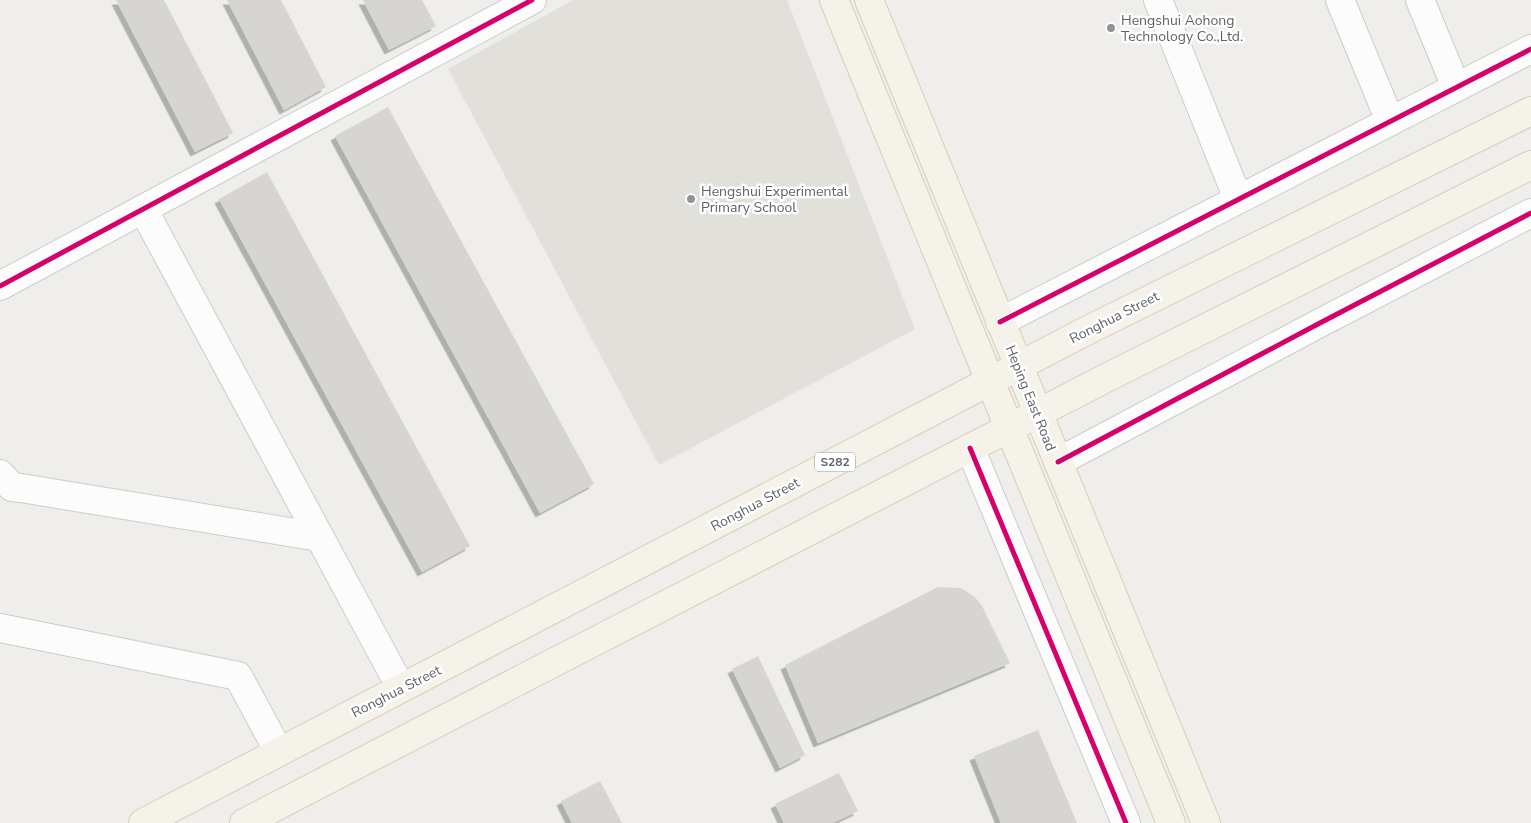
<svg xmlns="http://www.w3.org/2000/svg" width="1531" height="823" viewBox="0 0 1531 823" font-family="'Nunito Sans',sans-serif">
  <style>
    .education { fill: #e2e0da }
    .building { fill: #d6d5d3; filter: url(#shadow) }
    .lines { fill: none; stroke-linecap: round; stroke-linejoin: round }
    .minor-casing { stroke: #cbcccc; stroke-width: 30 }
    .major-casing { stroke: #d7ceb8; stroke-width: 30 }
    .minor { stroke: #fdfcfc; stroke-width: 28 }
    .major { stroke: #f4f2e9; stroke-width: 28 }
    .cycleway-casing { stroke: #fff; stroke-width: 8 }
    .cycleway { stroke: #d6006c; stroke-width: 5 }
    .poi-dot { fill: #919496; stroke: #fff; stroke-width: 2 }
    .labels { text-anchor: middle; stroke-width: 5; stroke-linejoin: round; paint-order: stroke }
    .shield { fill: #fff; stroke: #8f9295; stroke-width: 1 }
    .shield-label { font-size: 12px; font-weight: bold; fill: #5f6368 }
    .poi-label { font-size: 14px; fill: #5f6368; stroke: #fff; text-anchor: start }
    .street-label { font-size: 14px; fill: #5f6368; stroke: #fff }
  </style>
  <defs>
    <filter id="shadow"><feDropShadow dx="-4.5" dy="4.5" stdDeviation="0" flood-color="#0004"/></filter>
  </defs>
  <rect width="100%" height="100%" fill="#efeeea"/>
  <path class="education" d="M573 0H787L915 329 659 465 448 69Z"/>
  <g class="building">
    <path d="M116 0H164L233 133 195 152Z"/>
    <path d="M227 0H281L326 87 284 110Z"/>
    <path d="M363 0H422L436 26 389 50Z"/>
    <path d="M388 107 594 484 540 513 335 136Z"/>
    <path d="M267 172 470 546 422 572 219 199Z"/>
    <path d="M938 587 961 588 975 597 982 606 1010 663 818 743 785 665Z"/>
    <path d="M758 656 805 755 780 768 732 669Z"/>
    <path d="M1038 730 1077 823H1001L974 756Z"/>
    <path d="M839 773 858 811 833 823H784L775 804Z"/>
    <path d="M600 781 622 823H572L561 801Z"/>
  </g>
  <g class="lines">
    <g class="minor-casing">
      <g id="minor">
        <path d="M1158 0 1238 199"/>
        <path d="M1340 0 1390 121"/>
        <path d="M1420 0 1456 87"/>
        <path d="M143 209 401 688"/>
        <path d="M0 286 532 0"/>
        <path d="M1000 322 1531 49"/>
        <path d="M970 448 1126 823"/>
        <path d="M1058 462 1318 324 1531 213"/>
        <path d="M0 474 12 487 21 488 319 537"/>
        <path d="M0 628 238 676 279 752"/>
      </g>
    </g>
    <g class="major-casing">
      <g id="major">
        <path d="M834 0 1171 823"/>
        <path d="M869 0 1206 823"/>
        <path d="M143 823 1088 330 1531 111"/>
        <path d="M244 823 518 681 1112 375 1531 165"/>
      </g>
    </g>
    <use href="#minor" class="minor"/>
    <use href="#major" class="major"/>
    <g class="cycleway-casing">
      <g id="cycleway">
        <path d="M0 286 532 0"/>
        <path d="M1000 322 1531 49"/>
        <path d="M970 448 1126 823"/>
        <path d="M1058 462 1318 324 1531 213"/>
      </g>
    </g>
    <use href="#cycleway" class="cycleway"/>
  </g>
  <g class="poi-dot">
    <circle cx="1111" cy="28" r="5"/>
    <circle cx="691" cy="199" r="5"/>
  </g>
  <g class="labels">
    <rect class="shield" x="815" y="452.5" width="40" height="19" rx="4"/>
    <g class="shield-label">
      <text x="835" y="466">S282</text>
    </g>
    <g class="poi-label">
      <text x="1121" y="25">Hengshui Aohong<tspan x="1121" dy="16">Technology Co.,Ltd.</tspan></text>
      <text x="701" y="196">Hengshui Experimental<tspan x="701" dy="16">Primary School</tspan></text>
    </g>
    <g class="street-label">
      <text transform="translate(1114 317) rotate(-27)" y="5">Ronghua Street</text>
      <text transform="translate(1031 398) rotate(68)" y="5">Heping East Road</text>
      <text transform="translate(755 504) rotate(-28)" y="5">Ronghua Street</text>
      <text transform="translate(396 691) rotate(-27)" y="5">Ronghua Street</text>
    </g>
  </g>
</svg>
